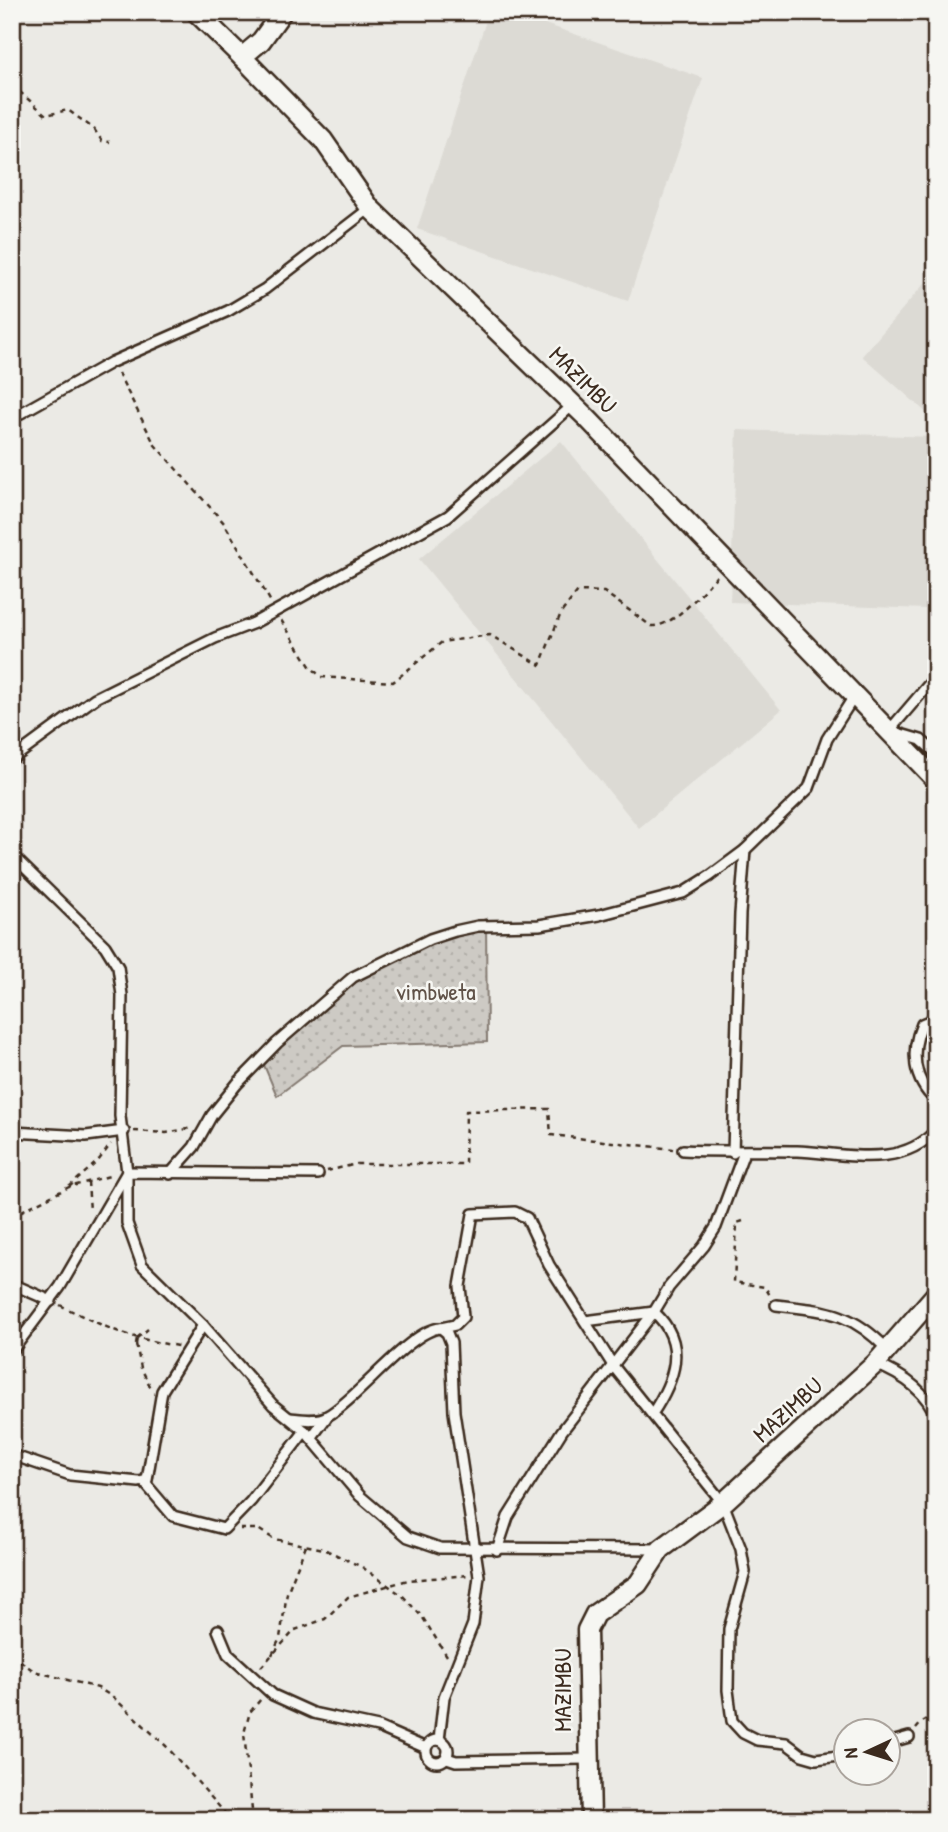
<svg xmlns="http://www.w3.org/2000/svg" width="948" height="1832" viewBox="0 0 948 1832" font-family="'Patrick Hand',sans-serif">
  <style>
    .built { fill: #dcdad4 }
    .park { fill: url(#park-dots); stroke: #847a71; stroke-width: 2 }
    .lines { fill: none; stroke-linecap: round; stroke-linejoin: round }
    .service-casing { stroke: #3b2a1e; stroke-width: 14 }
    .minor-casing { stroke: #3b2a1e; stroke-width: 23 }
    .path { stroke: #3b2a1e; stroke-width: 2.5; stroke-dasharray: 5 5; stroke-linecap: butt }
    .service { stroke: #f6f6f2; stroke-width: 9 }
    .minor { stroke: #f6f6f2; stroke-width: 18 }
    .path-bridge { stroke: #3b2a1e; stroke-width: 2.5; stroke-dasharray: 5 5; stroke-linecap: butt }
    .labels { text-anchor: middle; stroke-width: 5; stroke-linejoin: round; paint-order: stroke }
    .street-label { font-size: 24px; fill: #3b2a1e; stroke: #f6f6f2 }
    .park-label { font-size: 24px; fill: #605248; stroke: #f6f6f2 }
  </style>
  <defs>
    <pattern id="park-dots" width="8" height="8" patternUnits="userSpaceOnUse" patternTransform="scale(1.75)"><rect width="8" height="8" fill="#cdcac4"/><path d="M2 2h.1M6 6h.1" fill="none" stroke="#b1aea8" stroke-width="1.8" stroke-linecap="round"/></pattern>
  </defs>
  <rect width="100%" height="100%" fill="#ebeae5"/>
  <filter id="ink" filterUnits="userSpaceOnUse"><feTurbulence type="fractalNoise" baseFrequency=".0143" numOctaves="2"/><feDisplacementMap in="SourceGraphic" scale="14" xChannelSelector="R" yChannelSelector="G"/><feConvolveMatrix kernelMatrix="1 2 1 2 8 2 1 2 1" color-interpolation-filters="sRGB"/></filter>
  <g filter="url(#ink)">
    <g class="built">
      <path d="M489 12H510L703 78 628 301 417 229Z"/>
      <path d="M936 270V421L862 356Z"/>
      <path d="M737 430 933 437 927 609 730 602Z"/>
      <path d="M561 441 781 710 639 828 419 559Z"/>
    </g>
    <path class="park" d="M486 919 487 1042 343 1046 277 1096 261 1058 359 974 422 942Z"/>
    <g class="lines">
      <g class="service-casing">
        <g id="service">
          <path d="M12 418 112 362 228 311 265 289 370 208"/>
          <path d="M889 731 936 676"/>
          <path d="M894 732 921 740 936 753"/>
          <path d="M12 759 95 698 215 638 254 623 448 516 573 405"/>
          <path d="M12 855 105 946 118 967 122 995 120 1116 127 1172V1223L142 1265 203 1325 273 1405 305 1431 360 1496 408 1537 440 1548 661 1549"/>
          <path d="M936 1018 922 1024C910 1052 913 1080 936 1101"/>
          <path d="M12 1132 86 1136 124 1131"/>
          <path d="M683 1150C721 1152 759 1150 797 1151 844 1153 901 1170 936 1130"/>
          <path d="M733 1153 740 914 745 850"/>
          <path d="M170 1174 194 1147 212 1115 237 1084 277 1043 353 977 430 939 455 931 478 926 539 925 599 915 683 893 710 876 745 850 809 788 827 739 853 698"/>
          <path d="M12 1284 51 1301"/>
          <path d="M776 1305C827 1311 850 1311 887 1349"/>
          <path d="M585 1321 654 1312C689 1344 674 1381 652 1414"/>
          <path d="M441 1328 455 1325 463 1317 460 1286 473 1214 515 1212 527 1218 549 1265 614 1367 723 1503 741 1549 745 1572 729 1629 728 1690 732 1721 743 1733 757 1740 786 1743 802 1755 816 1759 846 1755"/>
          <path d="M12 1351 60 1287 127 1172 318 1174"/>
          <path d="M875 1364C901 1374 926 1390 936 1417"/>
          <path d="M290 1418C301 1419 317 1422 327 1416 358 1399 411 1329 441 1328L447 1333 451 1343 454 1412 479 1576 473 1624 444 1697 439 1740"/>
          <path d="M311 1438 326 1418"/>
          <path d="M12 1455 70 1475 139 1482 147 1480 162 1391 203 1325"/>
          <path d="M144 1482 173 1516 224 1529 251 1501 305 1431"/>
          <path d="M497 1550 508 1517 562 1431 654 1312 669 1287 704 1246 716 1227 744 1152"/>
          <path d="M218 1630 228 1654 273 1695 313 1713 378 1727 426 1748"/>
          <circle cx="437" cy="1751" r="11"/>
          <path d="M888 1743 909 1737"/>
          <path d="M447 1758 456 1761 587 1759"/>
        </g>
      </g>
      <g class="minor-casing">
        <g id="minor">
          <path d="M196 12 242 57"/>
          <path d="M282 12 261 41 242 57 323 140 370 208 586 417 936 780"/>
          <path d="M591 1820 587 1630 595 1614 638 1584 661 1549 723 1503 875 1364 936 1294"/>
        </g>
      </g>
      <g class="path">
        <path d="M12 85 46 115 68 110 94 129 102 141 110 142"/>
        <path d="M118 373 155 445 224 523 271 602"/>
        <path d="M281 620 310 666 321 677 393 682 442 642 490 635 540 665 561 613 578 591 604 592 651 626C675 627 701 592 717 576"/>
        <path d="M134 1131 166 1133 192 1128"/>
        <path d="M327 1171 357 1164H465L466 1111 549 1109 551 1135 673 1149"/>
        <path d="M88 1182 90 1211"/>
        <path d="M69 1187 98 1161 111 1144"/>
        <path d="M12 1216 69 1187 113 1175"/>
        <path d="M743 1221 737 1223 734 1282 765 1287 771 1297"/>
        <path d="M12 1302 20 1322"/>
        <path d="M60 1305C106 1328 127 1338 178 1346"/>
        <path d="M137 1338 148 1329"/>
        <path d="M136 1344 141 1368 151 1388"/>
        <path d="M240 1529H258L274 1539 324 1549 362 1567 403 1596 423 1618 447 1656"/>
        <path d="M12 1655 34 1671 98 1688 113 1697 166 1746 231 1820"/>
        <path d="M272 1655 280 1638 287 1593 306 1545"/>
        <path d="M261 1667 295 1630 325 1619 348 1597 408 1580 469 1575"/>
        <path d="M916 1729 922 1722 936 1715"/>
        <path d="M253 1820 244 1733 250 1712 261 1699"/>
      </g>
      <use href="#service" class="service"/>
      <use href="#minor" class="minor"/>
      <path class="path-bridge" d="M136 1344 137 1338"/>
    </g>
  </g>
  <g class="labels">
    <g class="street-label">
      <text transform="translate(583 380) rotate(45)" y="8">MAZIMBU</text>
      <text transform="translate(788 1410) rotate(-42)" y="8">MAZIMBU</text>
      <text transform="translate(563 1690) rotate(-90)" y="8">MAZIMBU</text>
    </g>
    <g class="park-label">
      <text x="436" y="1000">vimbweta</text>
    </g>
  </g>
  <rect width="948" height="1832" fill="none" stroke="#f6f6f2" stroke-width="42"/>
  <rect x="21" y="21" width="906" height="1790" fill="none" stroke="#3b2a1e" stroke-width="2.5" filter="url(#ink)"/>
  <g transform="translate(867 1752) rotate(266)"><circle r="33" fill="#f6f6f2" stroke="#aba49d" stroke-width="2"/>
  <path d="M0-5L12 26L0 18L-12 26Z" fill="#3b2a1e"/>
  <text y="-10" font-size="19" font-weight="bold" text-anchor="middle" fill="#3b2a1e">N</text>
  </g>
</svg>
